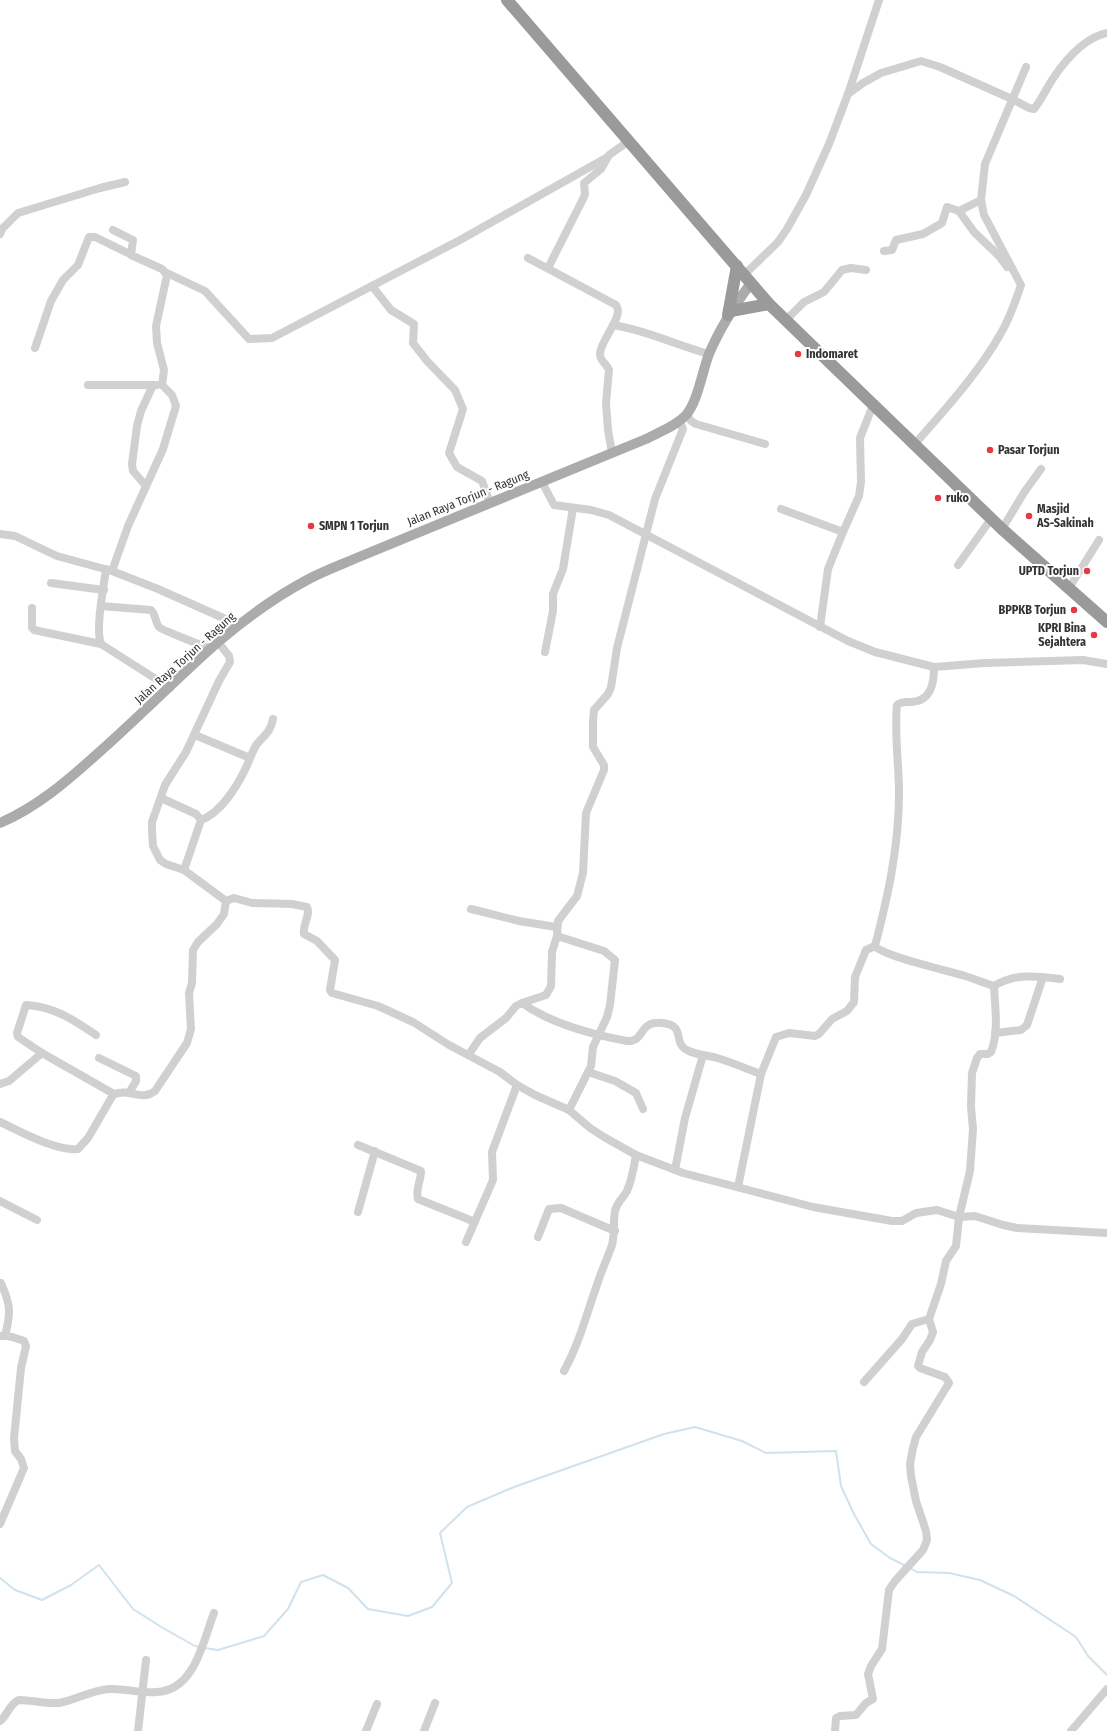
<svg xmlns="http://www.w3.org/2000/svg" width="1107" height="1731" viewBox="0 0 1107 1731" font-family="'Fira Sans Condensed',sans-serif">
  <style>
    .lines { fill: none; stroke-linecap: round; stroke-linejoin: round }
    .stream { stroke: #cfe2ee; stroke-width: 2 }
    .minor { stroke: #d0d0d0; stroke-width: 8 }
    .major { stroke: #ababab; stroke-width: 10 }
    .highway { stroke: #9a9a9a; stroke-width: 12 }
    .poi-dot { fill: #e63946; stroke: #fff; stroke-width: 1.5 }
    .labels { text-anchor: middle; stroke-width: 4; stroke-linejoin: round; paint-order: stroke }
    .poi-label { font-size: 12px; font-weight: bold; fill: #333; stroke: #fff; text-anchor: start }
    .street-label { font-size: 12px; fill: #333; stroke: #fff }
  </style>
  <rect width="100%" height="100%" fill="#fff"/>
  <g class="lines">
    <g class="stream">
      <path d="M910 1568 917 1572 949 1573 980 1580 1014 1596 1076 1637 1088 1656 1107 1675"/>
      <path d="M0 1578 15 1590 42 1600 71 1585 99 1565 133 1609 163 1628 195 1646 201 1647"/>
      <path d="M205 1648 218 1650 264 1636 288 1609 301 1582 323 1575 348 1588 368 1609 408 1616 432 1607 452 1583 440 1533 467 1507 514 1487 664 1434 695 1427 742 1441 766 1453 836 1451 841 1486 854 1514 871 1544 890 1558 906 1566"/>
    </g>
    <g class="minor">
      <path d="M848 94 863 83 881 73 921 61 940 67 1012 99 1029 108 1034 109C1042 99 1047 87 1054 77 1067 58 1084 38 1107 33"/>
      <path d="M981 200 959 211 974 232 999 256 1007 267"/>
      <path d="M0 234 2 229 18 213 100 188 125 182"/>
      <path d="M884 251 892 250 896 240 923 234 942 223 947 207 959 211"/>
      <path d="M528 258 616 305C625 316 600 340 600 354 600 361 606 363 609 370L606 403 608 430 612 453"/>
      <path d="M548 268 584 197 585 194 584 183 601 169 609 155 629 141"/>
      <path d="M167 273 205 291 249 339 272 338 460 240 606 158"/>
      <path d="M745 274 778 242 787 229 806 195 829 144 848 94 879 0"/>
      <path d="M372 286 391 310 414 324 413 343 427 361 455 390 463 409 449 453 457 467 482 481 490 503"/>
      <path d="M786 320 804 302 824 292 842 270 851 268 866 270"/>
      <path d="M613 325C646 330 676 345 709 354"/>
      <path d="M35 348 51 301 63 280 78 265 89 237H95L130 254"/>
      <path d="M88 385H157"/>
      <path d="M686 414 691 421 696 424 765 444"/>
      <path d="M915 444C945 409 978 374 1001 333 1010 318 1015 302 1021 285L984 215 981 200 985 164 1026 67"/>
      <path d="M542 482 554 505 591 510 609 515 848 641 875 652 934 667 985 663 1083 660 1107 664"/>
      <path d="M146 486 133 471 132 464 137 426 141 411 153 385"/>
      <path d="M781 509 843 532"/>
      <path d="M1002 529 1025 491 1041 469"/>
      <path d="M0 534 15 536 57 556 112 571 158 589 239 625"/>
      <path d="M958 565 991 519"/>
      <path d="M106 569C104 586 95 629 101 644L170 688"/>
      <path d="M112 571 128 526 163 449 176 406 172 395 162 385 164 370 157 343 156 326 167 275 162 269 131 255 133 240 113 230"/>
      <path d="M51 583 104 590"/>
      <path d="M1069 588 1099 540"/>
      <path d="M101 606 151 610C156 615 155 622 159 627 161 630 204 646 211 649"/>
      <path d="M32 608V628L34 630 101 644"/>
      <path d="M820 627 828 569 843 532 859 496 861 482 860 438 873 405"/>
      <path d="M218 642 229 656 230 662 219 681 186 752 165 785 152 822V831L153 846 160 860 166 864 184 870 226 901 234 898 252 903 292 904 307 907C311 916 302 924 304 934L317 941 335 960 330 990 332 993 378 1006 413 1022 449 1045 500 1072 517 1085 535 1095 569 1110 590 1128 604 1137 636 1155 683 1173 813 1207 892 1221H902L916 1213 937 1210 959 1217 975 1216 1003 1225 1017 1228 1107 1233"/>
      <path d="M545 652 553 611V594L563 569 573 508"/>
      <path d="M195 735 250 758C252 754 254 748 257 744 265 735 271 731 273 719"/>
      <path d="M161 798 196 814 201 820 184 870"/>
      <path d="M201 820C223 812 242 779 250 758"/>
      <path d="M471 909 519 921 556 927"/>
      <path d="M557 936 604 951 615 960 610 1005 607 1017 593 1047 591 1066 569 1110"/>
      <path d="M994 986C1015 973 1036 976 1060 979"/>
      <path d="M522 1003C550 1023 594 1035 627 1041 646 1042 637 1021 662 1023 687 1025 672 1043 687 1050 695 1055 707 1055 717 1058 732 1062 746 1069 761 1074L738 1187"/>
      <path d="M995 1033 1021 1030 1027 1025 1043 977"/>
      <path d="M96 1035C72 1019 55 1007 26 1005L17 1033 18 1037 42 1053 114 1094"/>
      <path d="M469 1054 480 1038 506 1018 516 1006 522 1003 546 995 551 986 552 952 557 936 558 921 577 896 583 873 586 813 604 770V765L593 747V721L594 710 608 694 611 687 617 648 655 499 683 429 682 426 676 423"/>
      <path d="M99 1058 136 1076V1081L129 1093"/>
      <path d="M588 1072 615 1081 636 1093 643 1109"/>
      <path d="M761 1074 776 1037 789 1033 815 1036 819 1034 832 1019 847 1011 854 1002 855 977 866 950 875 946"/>
      <path d="M0 1084 9 1081 42 1053"/>
      <path d="M0 1122C22 1132 55 1151 78 1149L88 1138 113 1095C127 1087 142 1102 155 1091L187 1043 191 1029 189 993 192 983 193 950 198 942 217 924 224 914 226 901"/>
      <path d="M358 1145 421 1171C421 1181 415 1190 418 1199L475 1222"/>
      <path d="M675 1170 685 1118 703 1055"/>
      <path d="M0 1201 37 1220"/>
      <path d="M358 1212 375 1151"/>
      <path d="M538 1237 549 1209 561 1208 615 1231"/>
      <path d="M466 1242 493 1180 492 1152 517 1085"/>
      <path d="M1 1283C11 1306 11 1312 5 1336"/>
      <path d="M0 1336C9 1335 16 1338 24 1341L26 1346 21 1368 14 1438 15 1451 21 1459 24 1468 0 1524"/>
      <path d="M564 1371C580 1342 587 1312 598 1282 602 1269 608 1257 612 1245 615 1233 613 1222 615 1211 617 1202 623 1198 627 1191 632 1180 634 1167 636 1155"/>
      <path d="M864 1382 902 1339 912 1324 929 1319"/>
      <path d="M0 1721C8 1715 9 1704 19 1700 32 1700 45 1704 59 1703 76 1700 92 1690 109 1689 125 1688 141 1694 157 1692 195 1690 203 1641 214 1613"/>
      <path d="M138 1731 146 1660"/>
      <path d="M366 1731 377 1704"/>
      <path d="M424 1731 435 1703"/>
      <path d="M835 1731 836 1718 840 1716 856 1715 866 1703 873 1699 868 1674 871 1666 882 1649 889 1590 895 1581 923 1550 927 1540 926 1531 916 1501 911 1476 910 1464 913 1448 916 1437 949 1383 945 1377 920 1368 918 1366 922 1352 930 1340 933 1332 929 1319 941 1284 946 1261 956 1246 959 1217 970 1171 973 1129 971 1107 972 1073 977 1058 980 1054H988L991 1052C999 1032 995 1007 994 986 984 983 975 979 965 976 949 971 882 956 875 946 888 896 899 846 899 793 899 764 894 734 897 705 901 701 906 702 911 702 931 701 934 684 934 667"/>
      <path d="M1071 1731 1107 1689"/>
    </g>
    <path class="major" d="M0 823C37 807 66 782 96 755 137 719 176 679 218 642 245 619 275 597 307 580 322 572 338 566 354 559L646 439C659 432 676 426 686 415 698 401 702 372 709 354 720 328 734 306 751 283"/>
    <g class="highway">
      <path d="M507 0 769 304 1002 529 1107 622"/>
      <path d="M731 311 769 304"/>
      <path d="M728 315 737 266"/>
    </g>
  </g>
  <g class="poi-dot">
    <circle cx="798" cy="354" r="4"/>
    <circle cx="990" cy="450" r="4"/>
    <circle cx="938" cy="498" r="4"/>
    <circle cx="1029" cy="516" r="4"/>
    <circle cx="311" cy="526" r="4"/>
    <circle cx="1087" cy="571" r="4"/>
    <circle cx="1074" cy="610" r="4"/>
    <circle cx="1094" cy="635" r="4"/>
  </g>
  <g class="labels">
    <g class="poi-label">
      <text x="806" y="358">Indomaret</text>
      <text x="998" y="454">Pasar Torjun</text>
      <text x="946" y="502">ruko</text>
      <text x="1037" y="513">Masjid<tspan x="1037" dy="14">AS-Sakinah</tspan></text>
      <text x="319" y="530">SMPN 1 Torjun</text>
      <text x="1079" y="575" text-anchor="end">UPTD Torjun</text>
      <text x="1066" y="614" text-anchor="end">BPPKB Torjun</text>
      <text x="1086" y="632" text-anchor="end">KPRI Bina<tspan x="1086" dy="14">Sejahtera</tspan></text>
    </g>
    <g class="street-label">
      <text transform="translate(468 498) rotate(-22)" y="4">Jalan Raya Torjun - Ragung</text>
      <text transform="translate(185 658) rotate(-42)" y="4">Jalan Raya Torjun - Ragung</text>
    </g>
  </g>
</svg>
